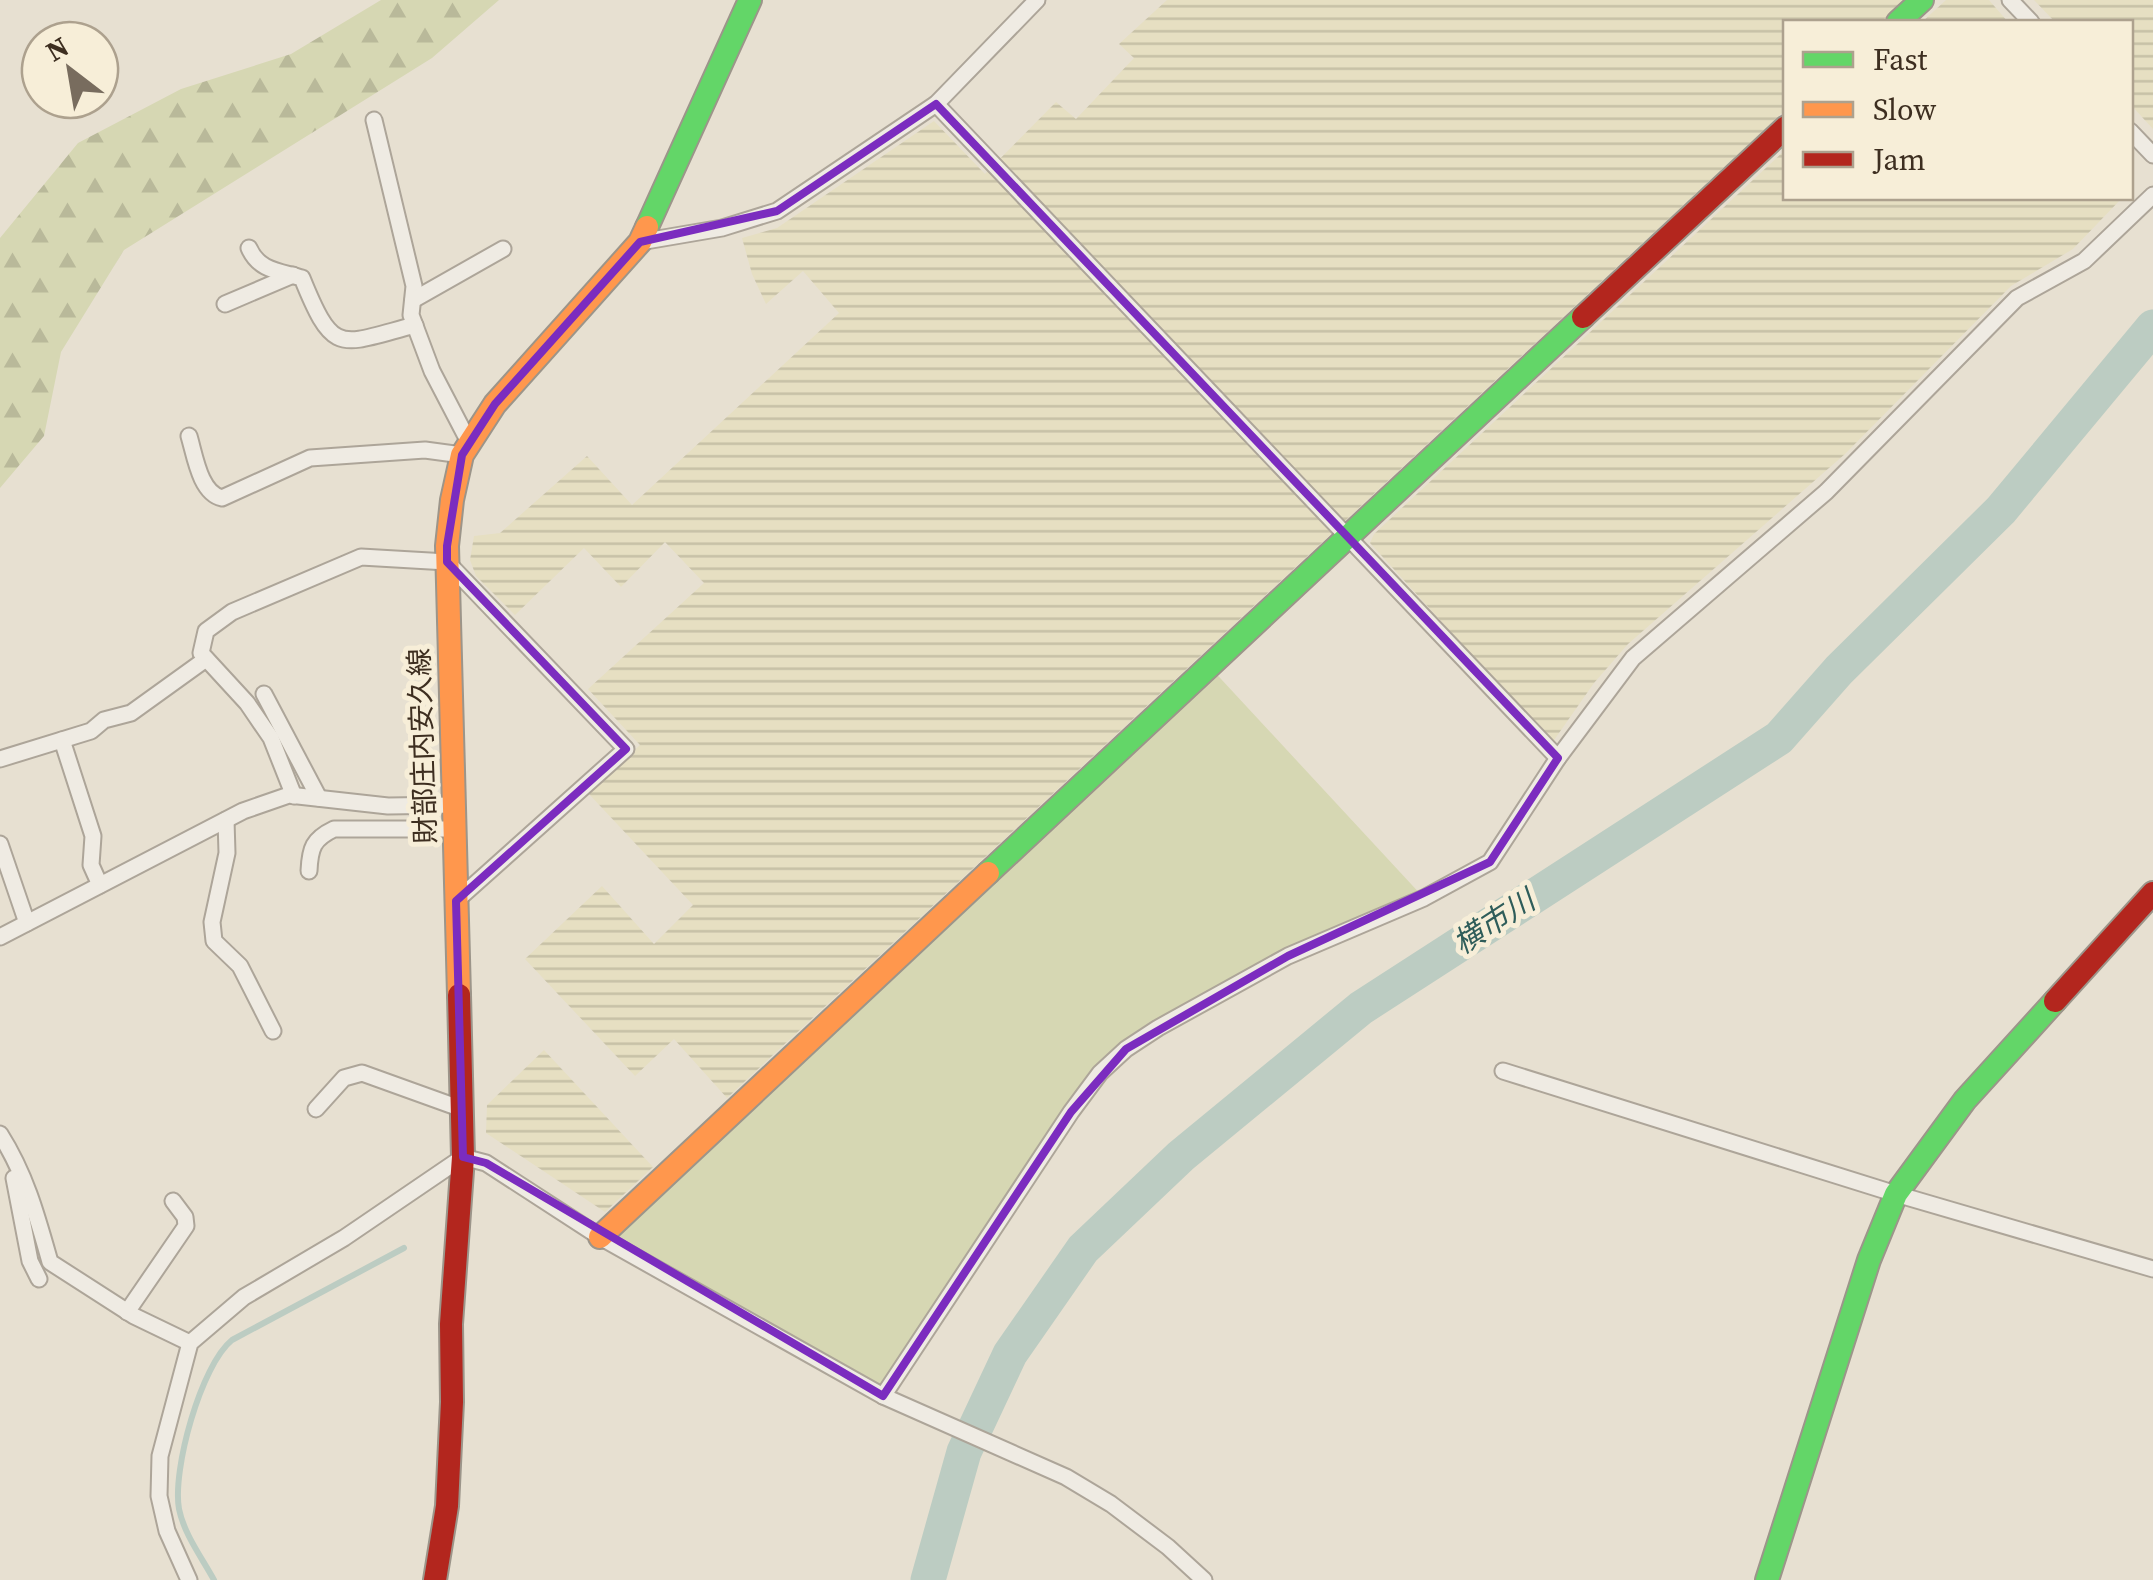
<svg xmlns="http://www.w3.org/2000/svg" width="2153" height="1580" viewBox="0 0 2153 1580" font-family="'Source Serif 4','Noto Sans JP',serif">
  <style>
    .farmland { fill: url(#farmland-rules) }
    .green { fill: #d6d7b3 }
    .forest { fill: url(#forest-firs) }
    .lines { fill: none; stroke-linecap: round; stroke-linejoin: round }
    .stream { stroke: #bcccc2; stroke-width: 6 }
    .river { stroke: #bcccc2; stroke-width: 35 }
    .street-casing { stroke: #ada599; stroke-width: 19 }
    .fast-casing { stroke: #9c958a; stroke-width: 26 }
    .slow-casing { stroke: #9c958a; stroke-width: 26 }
    .jam-casing { stroke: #9c958a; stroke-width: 26 }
    .street { stroke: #efebe3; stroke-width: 15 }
    .fast { stroke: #63d668; stroke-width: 22 }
    .slow { stroke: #ff974d; stroke-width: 22 }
    .jam { stroke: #b3261e; stroke-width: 22 }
    .marked { fill: none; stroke: #7b2cbf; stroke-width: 8; stroke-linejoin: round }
    .labels { text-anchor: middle; stroke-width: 10; stroke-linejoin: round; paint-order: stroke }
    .street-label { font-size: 28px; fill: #3d2e20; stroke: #f7eed8 }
    .water-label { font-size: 30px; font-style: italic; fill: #2f5d5a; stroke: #f7eed8 }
  </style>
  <defs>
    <pattern id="farmland-rules" width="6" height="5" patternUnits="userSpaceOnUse" patternTransform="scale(2.5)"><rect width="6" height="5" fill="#e6dfc2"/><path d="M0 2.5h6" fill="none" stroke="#c6c0a6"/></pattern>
    <pattern id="forest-firs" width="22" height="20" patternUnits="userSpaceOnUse" patternTransform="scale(2.5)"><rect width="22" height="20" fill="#d6d7b3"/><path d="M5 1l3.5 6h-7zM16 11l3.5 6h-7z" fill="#b9b99a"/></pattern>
  </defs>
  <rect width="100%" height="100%" fill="#e7e0d1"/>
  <g class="farmland">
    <path d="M1167 0H1905L1881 22H1786L1785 110 727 1098 674 1039 635 1076 525 959 602 886 654 944 693 905 588 793 640 745 588 689 704 583 665 542 621 587 584 548 515 615 476 576 470 560 474 536 500 533 587 456 632 505 839 313 803 271 766 304 752 274 742 238 777 228 934 121 985 174 1056 102 1076 119 1134 58 1119 44Z"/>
    <path d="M1946 0H1989L2008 22H1922Z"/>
    <path d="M2034 0H2153V129L2131 105 2130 22H2055Z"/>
    <path d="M1785 150 1786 198H2122L2073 249 2011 286 1845 454 1628 644 1594 683 1552 743 1370 543 1374 534Z"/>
    <path d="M544 1050 653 1167 605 1212 486 1133 487 1105Z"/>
  </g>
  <path class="green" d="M1209 666 1424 898 1158 1028 1100 1073 883 1396 600 1237Z"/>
  <path class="forest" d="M381 0H499L432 58 124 250 61 352 44 436 0 488V238L78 143 181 89 291 54Z"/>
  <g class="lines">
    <path class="stream" d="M214 1580C202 1558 184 1534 179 1509 172 1470 201 1365 232 1340L404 1248"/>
    <path class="river" d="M928 1580 964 1452 1010 1354 1083 1249 1181 1156 1361 1008 1779 738 1839 670 2001 510 2153 327"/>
    <g class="street-casing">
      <g id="street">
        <path d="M2010 0 2031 22"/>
        <path d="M936 104 1558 758"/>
        <path d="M374 120 414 286 411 315 432 371 470 444"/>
        <path d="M2130 131 2153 155"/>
        <path d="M640 242 722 228 777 211 936 104 1037 0"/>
        <path d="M249 248C259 271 279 271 302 278 334 357 339 345 415 325"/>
        <path d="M413 300 503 249"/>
        <path d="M225 304 293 275"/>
        <path d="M189 436C195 456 200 493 222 498L310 458 425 450 462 455"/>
        <path d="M264 694 319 798"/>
        <path d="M62 740 93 836 91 865 100 885"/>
        <path d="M0 759 91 731 104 720 131 713 206 659"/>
        <path d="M294 796 271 738 247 703 201 653 206 631 232 612 361 557 447 562 626 749 456 901"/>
        <path d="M226 820 227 853 212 922 214 941 240 966 273 1031"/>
        <path d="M0 844 27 923"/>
        <path d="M309 871C310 848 313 839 334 829H455"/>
        <path d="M0 937 243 811 289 795 388 806 454 805"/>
        <path d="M1503 1071 1896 1194 2153 1269"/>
        <path d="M316 1109 344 1078 362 1073 462 1109"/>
        <path d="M0 1134C26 1175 37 1216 50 1262L134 1316 190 1343"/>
        <path d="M14 1178 30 1261 39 1279"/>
        <path d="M127 1312 186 1226 185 1217 173 1201"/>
        <path d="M883 1396 1071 1112 1100 1073 1126 1049 1158 1028 1288 956 1424 898 1490 862 1558 758 1633 658 1826 492 2017 298 2084 261 2153 195"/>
        <path d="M189 1580 167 1531 159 1496 160 1456 190 1343 244 1297 344 1238 463 1157 486 1163 600 1237 883 1396 1066 1477 1111 1504 1168 1547 1204 1580"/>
      </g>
    </g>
    <g class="fast-casing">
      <g id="fast">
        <path d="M1898 22 1922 0"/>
        <path d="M647 227 750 0"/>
        <path d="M988 873 1583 317"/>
        <path d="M1767 1580 1869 1260 1896 1194 1965 1100 2055 1001"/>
      </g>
    </g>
    <g class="slow-casing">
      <g id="slow">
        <path d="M459 995 447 546 452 500 462 455 495 404 640 242 647 227"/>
        <path d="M600 1237 988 873"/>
      </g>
    </g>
    <g class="jam-casing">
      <g id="jam">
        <path d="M1583 317 1786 127"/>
        <path d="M2055 1001 2153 893"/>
        <path d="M435 1580 447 1506 452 1402 451 1324 463 1157 459 995"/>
      </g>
    </g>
    <use href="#street" class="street"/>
    <use href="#fast" class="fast"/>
    <use href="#slow" class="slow"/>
    <use href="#jam" class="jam"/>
  </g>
  <path class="marked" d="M936 104 1558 758 1490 862 1288 956 1126 1049 1071 1112 883 1396 486 1163 463 1157 456 901 626 749 447 562V546L462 455 495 404 640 242 777 211Z"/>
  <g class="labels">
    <g class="street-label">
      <text transform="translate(422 746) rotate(-92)" y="10">財部庄内安久線</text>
    </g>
    <g class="water-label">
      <text transform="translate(1494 922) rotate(-33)" y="10">横市川</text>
    </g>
  </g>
  <rect x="1783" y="20" width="350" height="180" fill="#f7eed8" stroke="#ada18e" stroke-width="2.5"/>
  <rect x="1803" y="52" width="50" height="15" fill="#63d668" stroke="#ada18e" stroke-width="2.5"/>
  <text x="1873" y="70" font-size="30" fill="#3d2e20">Fast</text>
  <rect x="1803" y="102" width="50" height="15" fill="#ff974d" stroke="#ada18e" stroke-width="2.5"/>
  <text x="1873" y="120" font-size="30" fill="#3d2e20">Slow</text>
  <rect x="1803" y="152" width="50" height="15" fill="#b3261e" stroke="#ada18e" stroke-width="2.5"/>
  <text x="1873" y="170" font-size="30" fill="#3d2e20">Jam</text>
  <g transform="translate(70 70) rotate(329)"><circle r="48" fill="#f7eed8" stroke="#ada18e" stroke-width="2.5"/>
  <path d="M0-8L18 38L0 25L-18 38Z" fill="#786c5e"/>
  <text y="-15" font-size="28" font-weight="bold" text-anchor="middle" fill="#3d2e20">N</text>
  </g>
</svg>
